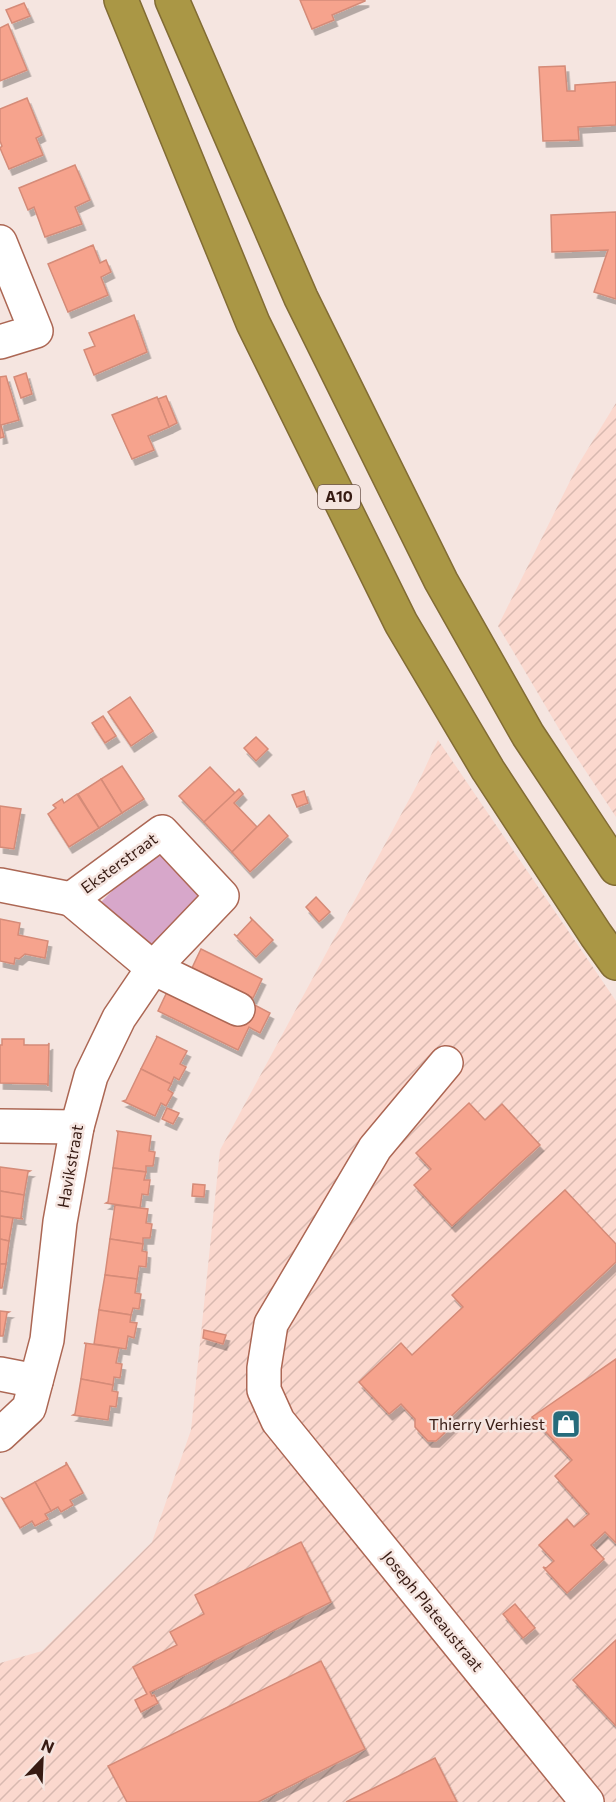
<svg xmlns="http://www.w3.org/2000/svg" width="616" height="1802" viewBox="0 0 616 1802" font-family="Commissioner,sans-serif">
  <style>
    .industrial { fill: url(#industrial-furrows) }
    .green { fill: #d7a7ca }
    .building { fill: #f6a38d; stroke: #d58b78; stroke-width: 1.5; filter: url(#shadow) }
    .lines { fill: none; stroke-linecap: round; stroke-linejoin: round }
    .minor-casing { stroke: #ac6754; stroke-width: 36 }
    .highway-casing { stroke: #826c34; stroke-width: 36 }
    .minor { stroke: #fff; stroke-width: 33 }
    .highway { stroke: #aa9745; stroke-width: 33 }
    .labels { text-anchor: middle; stroke-width: 5; stroke-linejoin: round; paint-order: stroke }
    .shield { fill: #f5e5e0; stroke: #705850; stroke-width: 1.5 }
    .shield-label { font-size: 15px; font-weight: bold; fill: #371b13 }
    .street-label { font-size: 16px; fill: #371b13; stroke: #f5e5e0 }
    .poi-label { font-size: 16px; fill: #371b13; stroke: #f5e5e0; text-anchor: end }
  </style>
  <defs>
    <pattern id="industrial-furrows" width="10" height="10" patternUnits="userSpaceOnUse" patternTransform="scale(1.5)"><rect width="10" height="10" fill="#fbd8ce"/><path d="M-1 1l2-2M0 10L10 0M9 11l2-2" fill="none" stroke="#d8b9b0"/></pattern>
    <filter id="shadow"><feDropShadow dx="3.5" dy="6" stdDeviation="0" flood-color="#0004"/></filter>
  </defs>
  <rect width="100%" height="100%" fill="#f5e5e0"/>
  <g class="industrial">
    <path d="M616 403V817L568 744 498 626 578 465Z"/>
    <path d="M438 740 616 1001V1802H0V1663L42 1651 152 1542 191 1430 220 1150 418 783Z"/>
  </g>
  <path class="green" d="M156 847 202 892 151 948 101 902Z"/>
  <g class="building">
    <path d="M300 0H365V1L332 15 334 20 312 29Z"/>
    <path d="M24 3 30 16 12 23 6 10Z"/>
    <path d="M8 24 27 70 0 81V28Z"/>
    <path d="M565 66 567 91H575V85L616 82V125L578 127 579 140 543 141 539 67Z"/>
    <path d="M27 98 42 135 36 138 43 155 9 169 0 148 2 146 0 141V109Z"/>
    <path d="M75 165 90 200 75 207 82 224 45 237 34 207 28 210 19 188Z"/>
    <path d="M616 212V299L594 292 608 250 552 252 551 215Z"/>
    <path d="M93 245 100 263 106 260 111 272 101 277 108 295 68 312 48 264Z"/>
    <path d="M134 315 147 352 94 375 84 350 95 346 89 333Z"/>
    <path d="M26 373 32 394 21 398 14 377Z"/>
    <path d="M6 376 19 420 1 425 4 437 0 438V377Z"/>
    <path d="M166 396 177 423 169 427 158 399Z"/>
    <path d="M157 397 169 427 148 436 154 450 132 459 112 415Z"/>
    <path d="M130 697 153 731 131 746 108 712Z"/>
    <path d="M103 716 116 736 105 743 92 723Z"/>
    <path d="M256 737 268 749 256 761 244 748Z"/>
    <path d="M122 766 144 799 122 813 101 779Z"/>
    <path d="M210 767 235 793 204 822 179 796Z"/>
    <path d="M101 779 122 813 99 828 78 794Z"/>
    <path d="M239 789 243 794 234 803 257 827 232 852 204 822Z"/>
    <path d="M304 791 308 803 297 807 292 795Z"/>
    <path d="M77 794 99 828 69 847 48 814 56 808 53 805 62 799 64 803Z"/>
    <path d="M0 806 21 809 14 849 0 847Z"/>
    <path d="M269 815 288 836 250 872 232 852Z"/>
    <path d="M316 897 330 912 319 922 306 907Z"/>
    <path d="M250 917 273 940 256 957 234 934 237 936 252 920Z"/>
    <path d="M0 919 20 923 18 935 48 941 45 958 25 954 19 959 15 958 14 964 0 961Z"/>
    <path d="M201 949 262 979 253 998 192 968Z"/>
    <path d="M167 992 239 1026 251 1003 270 1013 260 1033 249 1027 238 1050 158 1011Z"/>
    <path d="M156 1036 187 1051 180 1064 186 1067 179 1080 174 1077 171 1084 141 1069 157 1037Z"/>
    <path d="M2 1039H24V1045H48L49 1043 48 1086 47 1084 0 1083V1045H2Z"/>
    <path d="M141 1069 171 1084 168 1090 173 1093 166 1106 161 1103 155 1116 123 1101 126 1100Z"/>
    <path d="M469 1103 485 1120 502 1104 540 1145 452 1226 414 1185 431 1169 416 1153Z"/>
    <path d="M167 1108 179 1113 173 1124 162 1119Z"/>
    <path d="M117 1131 151 1136 149 1151 155 1152 153 1166H146V1172L113 1168 118 1133Z"/>
    <path d="M0 1167 30 1171 28 1172 24 1195 0 1191Z"/>
    <path d="M113 1168 146 1172 144 1180H150L148 1195 142 1194 140 1208 106 1203 108 1202Z"/>
    <path d="M193 1184 205 1185 204 1197 192 1196Z"/>
    <path d="M565 1190 616 1244V1262L446 1421 451 1427 436 1441H428L415 1427V1419L401 1404 389 1414 359 1382 401 1343 412 1355 463 1307 452 1295Z"/>
    <path d="M0 1191 24 1195 21 1218 23 1219 0 1216Z"/>
    <path d="M115 1205 148 1209 146 1223 152 1224 150 1238H143V1244L110 1239Z"/>
    <path d="M0 1216 13 1218 9 1241 0 1239Z"/>
    <path d="M0 1239 9 1241 6 1264H0Z"/>
    <path d="M110 1239 143 1244 142 1251 147 1252 146 1267 139 1266 137 1279 105 1275Z"/>
    <path d="M0 1264H6L2 1288H0Z"/>
    <path d="M105 1275 137 1279 135 1293 141 1294 139 1309 133 1308 131 1315 99 1310Z"/>
    <path d="M99 1310 131 1315 130 1322 137 1323 134 1338 128 1336 126 1349 94 1344Z"/>
    <path d="M0 1311 9 1312 7 1313 3 1336H0Z"/>
    <path d="M204 1330 226 1335 223 1344 203 1338Z"/>
    <path d="M84 1343 119 1348 116 1363 122 1364 120 1378 114 1377 113 1385 81 1379 86 1344Z"/>
    <path d="M616 1359V1543L605 1532 591 1545 604 1559 567 1593 543 1567 546 1568 554 1561 539 1545 567 1519 574 1527 589 1514 555 1476 572 1460 532 1417Z"/>
    <path d="M81 1379 113 1385 112 1391 118 1392 116 1407 110 1406 108 1420 73 1415 75 1414Z"/>
    <path d="M66 1462 83 1493 70 1500 73 1505 61 1512 58 1507 51 1511 35 1482 66 1465Z"/>
    <path d="M35 1482 51 1511 45 1514 48 1519 35 1526 32 1521 20 1528 2 1498 4 1499Z"/>
    <path d="M301 1542 331 1602 150 1692 152 1696 154 1695 158 1703 141 1712 135 1700 147 1694 133 1667 177 1645 170 1632 204 1614 195 1595Z"/>
    <path d="M515 1604 535 1628 523 1638 503 1614Z"/>
    <path d="M616 1640V1726L573 1680Z"/>
    <path d="M321 1661 365 1749 258 1802H127L108 1766Z"/>
    <path d="M435 1758 457 1802H346Z"/>
  </g>
  <g class="lines">
    <g class="minor-casing">
      <g id="minor">
        <path d="M0 242 36 331 0 342"/>
        <path d="M0 885 71 899"/>
        <path d="M446 1063 375 1148 271 1324 264 1368V1390L278 1421 587 1802"/>
        <path d="M0 1126 77 1127"/>
        <path d="M0 1374 36 1381"/>
        <path d="M0 1435 29 1408 47 1340 60 1222 77 1127 91 1076 119 1018 153 968 222 896 162 832 71 899 153 968 238 1009"/>
      </g>
    </g>
    <g class="highway-casing">
      <g id="highway">
        <path d="M121 0 253 323 401 623 488 770 596 935 616 963"/>
        <path d="M172 0 301 298 441 581 528 735 616 868"/>
      </g>
    </g>
    <use href="#minor" class="minor"/>
    <use href="#highway" class="highway"/>
  </g>
  <defs>
    <g id="shop-square" transform="scale(1.5)"><rect x="-9" y="-9" width="18" height="18" rx="4" fill="#266b7b" stroke="#f5e5e0"/><path d="M-5-2.5h2.3a2.7 3.5 0 0 1 5.4 0H5L5.5 6h-11ZM-1.5-2.5h3a1.5 2.3 0 0 0-3 0Z" fill="#fff"/></g>
  </defs>
  <g fill-rule="evenodd">
    <use href="#shop-square" x="566" y="1424"/>
  </g>
  <g class="labels">
    <rect class="shield" x="318" y="485" width="42" height="24" rx="4.5"/>
    <g class="shield-label">
      <text x="339" y="502">A10</text>
    </g>
    <g class="street-label">
      <text transform="translate(119 863) rotate(-36)" y="6">Eksterstraat</text>
      <text transform="translate(70 1166) rotate(-80)" y="6">Havikstraat</text>
      <text transform="translate(433 1611) rotate(51)" y="6">Joseph Plateaustraat</text>
    </g>
    <g class="poi-label">
      <text x="545" y="1430">Thierry Verhiest</text>
    </g>
  </g>
  <g transform="translate(42 1760) rotate(23)" stroke="#f5e5e0" stroke-width="4.5" paint-order="stroke">
  <path d="M0-4.5L10 22L0 15L-10 22Z" fill="#371b13"/>
  <text y="-9" font-size="16" font-weight="bold" text-anchor="middle" fill="#371b13">N</text>
  </g>
</svg>
